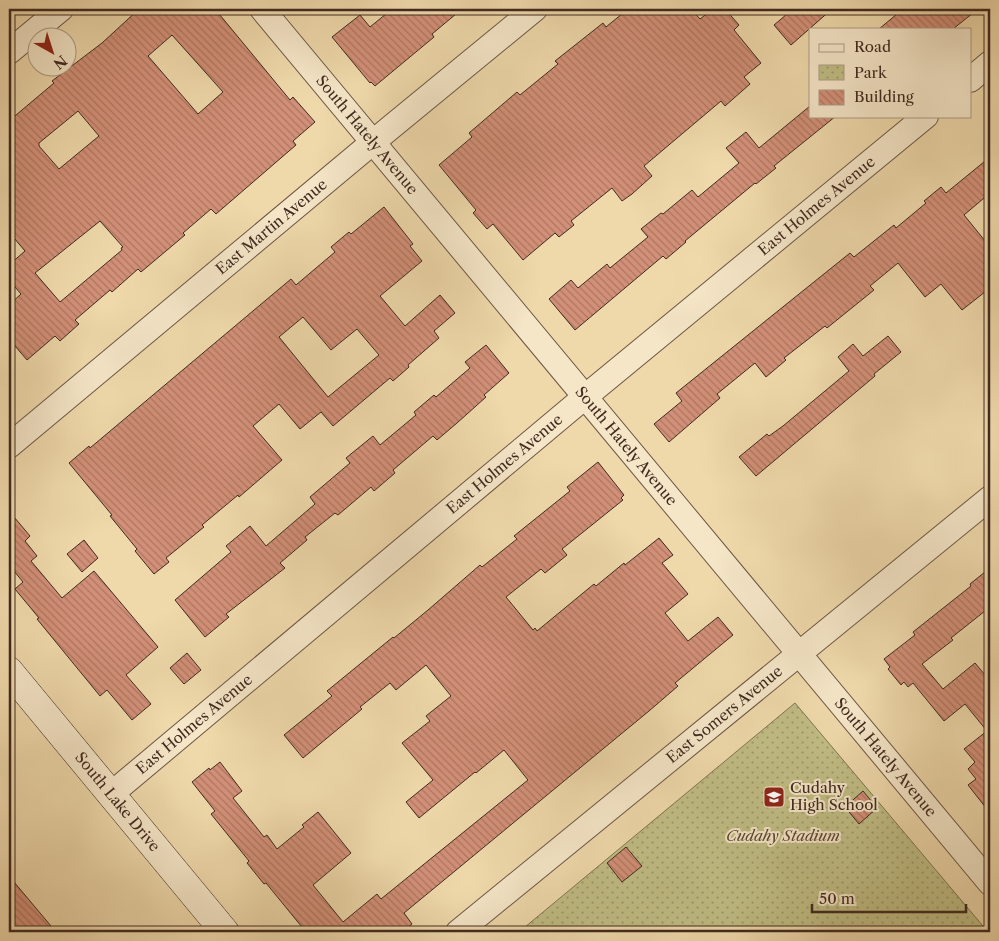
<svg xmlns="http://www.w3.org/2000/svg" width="999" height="941" viewBox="0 0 999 941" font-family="'Libre Caslon Text',serif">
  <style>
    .park { fill: url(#park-dots); stroke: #807452 }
    .building { fill: url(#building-back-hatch); stroke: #402a21; fill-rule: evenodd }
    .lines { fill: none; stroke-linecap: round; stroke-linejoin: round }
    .street-casing { stroke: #6c5644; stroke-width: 26 }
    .secondary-casing { stroke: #402a21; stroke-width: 29 }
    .street { stroke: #f5e6c8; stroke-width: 24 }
    .secondary { stroke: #f5e6c8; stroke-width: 28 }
    .labels { text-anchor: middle; stroke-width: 4; stroke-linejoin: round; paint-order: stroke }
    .street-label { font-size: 15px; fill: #402a21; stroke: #f5e6c8 }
    .poi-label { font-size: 15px; fill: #402a21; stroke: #f5e6c8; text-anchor: start }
    .park-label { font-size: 15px; font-style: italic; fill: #5a4735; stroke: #f5e6c8 }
  </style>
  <defs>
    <pattern id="park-dots" width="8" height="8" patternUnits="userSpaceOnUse" patternTransform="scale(1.25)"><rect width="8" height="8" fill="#c0bd84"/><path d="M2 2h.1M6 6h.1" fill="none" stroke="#9d9a6c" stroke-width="1.8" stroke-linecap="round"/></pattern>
    <pattern id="building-back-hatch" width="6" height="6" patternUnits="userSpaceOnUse" patternTransform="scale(1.25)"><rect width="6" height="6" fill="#d39078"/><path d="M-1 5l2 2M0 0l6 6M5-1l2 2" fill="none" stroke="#ad7662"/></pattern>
  </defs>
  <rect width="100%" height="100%" fill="#efd9ab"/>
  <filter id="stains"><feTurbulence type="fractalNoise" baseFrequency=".004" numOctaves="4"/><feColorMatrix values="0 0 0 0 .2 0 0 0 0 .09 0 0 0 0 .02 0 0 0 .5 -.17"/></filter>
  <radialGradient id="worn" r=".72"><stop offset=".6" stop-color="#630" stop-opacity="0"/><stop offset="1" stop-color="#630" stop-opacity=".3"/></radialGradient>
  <path class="park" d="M795 703 988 932H519Z"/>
  <g class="building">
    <path d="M139 9H215L290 100 293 97 315 122 293 141 296 145 216 214 211 209 183 233 185 235 141 272 138 269 112 292 110 290 75 320 79 324 60 341 55 336 27 360 9 339V305L21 294 9 280V265L25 251 9 232V121L54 83 52 81 102 43ZM172 35 223 92 198 114 148 56ZM78 111 99 136 59 169 39 146V143ZM100 221 123 247 121 248 122 250 60 302 35 273Z"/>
    <path d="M392 9H462L432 34 434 37 375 86 371 82 370 83 332 37 360 15 370 27Z"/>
    <path d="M628 9H691L700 19 713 9H725L739 25 734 30 761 63 744 77 750 84 725 106 721 101 644 166 652 176 632 194 622 201 612 188 571 221 574 225 559 237 555 233 523 260 493 224 487 229 473 213 476 210 439 165 472 137 469 133 517 92 520 95 558 64 555 61 603 23 606 27Z"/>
    <path d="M793 9H832L791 45 774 25Z"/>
    <path d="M903 9H978L953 29H879Z"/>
    <path d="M810 106V116H836L774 166 776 168 756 184 755 183 685 241 686 242 666 259 663 256 575 330 549 299 571 280 578 288 607 264 610 268 648 237 641 229 661 213 663 214 692 190 698 197 739 163 726 148 746 132 759 148Z"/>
    <path d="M990 157V193L964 215 990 247V288L962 310 941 284 925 297 898 263 870 286 874 290 827 328 825 326 784 358 786 360 766 377 755 363 717 394 720 398 669 442 654 424 682 401 676 393 850 253 854 257 894 225 896 228 926 203 924 201 941 187 946 193Z"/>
    <path d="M384 207 413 244 410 246 422 261 380 296 405 326 440 295 455 313 434 331 439 338 408 365 409 367 393 381 390 378 333 426 321 412 300 429 279 404 253 426 282 460 239 497 238 495 202 525 204 527 166 558 169 562 154 574 135 551 137 549 110 516 112 515 69 463 89 446 90 448 291 279 296 285 335 252 331 247 349 232 351 234ZM303 317 331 350 357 329 379 355 328 397 279 337Z"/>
    <path d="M888 336 901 352 874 374 875 376 756 476 739 457 767 434 769 436 783 426 849 371 838 357 853 344 863 356Z"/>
    <path d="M486 345 509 373 484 395 486 397 457 423 437 440 433 436 393 470 395 473 374 491 371 487 338 515 335 513 305 537 307 540 280 563 285 568 226 614 229 617 205 637 175 600 231 552 226 546 250 526 266 546 315 504 310 497 350 463 346 458 373 436 380 445 416 415 414 412 434 395 436 397 470 368 465 362Z"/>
    <path d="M598 462 624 495 621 498 623 500 562 549 567 555 545 573 541 569 506 597 533 630 535 628 537 631 594 584 596 586 624 563 625 565 659 538 673 555 662 563 688 594 665 613 688 641 718 617 733 635 675 683 678 686 649 711 404 913 412 924 402 932H306L266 883 264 884 247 863 249 861 211 814 215 811 192 782 209 768 210 770 220 762 242 791 233 798 264 837 267 835 277 849 304 827 302 825 318 812 351 853 313 885 343 922 377 894 381 899 528 780 504 750 476 773 475 772 419 818 406 802 433 780 402 743 430 721 426 716 451 696 426 665 396 690 390 683 360 707 362 709 303 758 284 735 332 696 327 691 393 637 394 638 428 610 480 565 482 567 517 539 514 536 570 491 567 487Z"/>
    <path d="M9 511 30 536 25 541 37 556 31 561 62 598 94 571 158 647 126 675 151 704 132 720 107 690 100 696 37 619 39 618 15 589 23 582 9 565Z"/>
    <path d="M84 540 98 558 82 572 67 554Z"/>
    <path d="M990 568V607L951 638 953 640 922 664 943 689 975 663 990 681V813L968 785 976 779 968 769 975 762 964 749 987 731 965 704 944 721 913 683 908 687 904 682 901 685 888 669 890 667 884 659 915 635 913 632 971 586 970 584Z"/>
    <path d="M187 653 201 670 184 684 170 668Z"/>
    <path d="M863 791 877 808 859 824 845 807Z"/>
    <path d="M626 847 642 866 622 882 607 863Z"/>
    <path d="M9 876 56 932H9Z"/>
  </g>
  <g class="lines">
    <g class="street-casing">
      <g id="street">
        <path id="s1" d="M262 9 990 883"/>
        <path d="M9 52 61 9"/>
        <path d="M970 80 990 63"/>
        <path id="s2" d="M9 446 390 128 535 9"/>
        <path id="s3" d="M110 795 586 396 926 116"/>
        <path id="s4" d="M458 932 990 498"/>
      </g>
    </g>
    <g class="secondary-casing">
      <g id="secondary">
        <path id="s5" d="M9 671 225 932"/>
      </g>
    </g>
    <use href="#street" class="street"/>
    <use href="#secondary" class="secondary"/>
  </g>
  <defs>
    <g id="school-square" transform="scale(1.125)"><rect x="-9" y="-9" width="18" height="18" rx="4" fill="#8f2418" stroke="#f5e6c8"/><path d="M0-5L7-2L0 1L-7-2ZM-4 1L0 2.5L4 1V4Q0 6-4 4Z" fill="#fff"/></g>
  </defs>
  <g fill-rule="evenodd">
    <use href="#school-square" x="774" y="797"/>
  </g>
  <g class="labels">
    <g class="street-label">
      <text dy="5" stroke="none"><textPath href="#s1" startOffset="164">South Hately Avenue</textPath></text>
      <text dy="5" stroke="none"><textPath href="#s3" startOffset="920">East Holmes Avenue</textPath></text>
      <text dy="5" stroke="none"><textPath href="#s2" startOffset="342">East Martin Avenue</textPath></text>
      <text dy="5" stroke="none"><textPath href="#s1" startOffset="569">South Hately Avenue</textPath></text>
      <text dy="5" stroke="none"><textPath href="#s3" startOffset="515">East Holmes Avenue</textPath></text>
      <text dy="5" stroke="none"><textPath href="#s4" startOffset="344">East Somers Avenue</textPath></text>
      <text dy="5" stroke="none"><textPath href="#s3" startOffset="110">East Holmes Avenue</textPath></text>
      <text dy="5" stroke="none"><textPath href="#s1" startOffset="974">South Hately Avenue</textPath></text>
      <text dy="5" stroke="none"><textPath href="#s5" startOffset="170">South Lake Drive</textPath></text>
    </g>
    <g class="poi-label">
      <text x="790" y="793">Cudahy<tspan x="790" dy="17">High School</tspan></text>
    </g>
    <g class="park-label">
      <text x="783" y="841">Cudahy Stadium</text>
    </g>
  </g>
  <rect width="999" height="941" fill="none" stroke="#efd9ab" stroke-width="30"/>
  <rect x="10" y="10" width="979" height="921" fill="none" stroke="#402a21" stroke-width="2.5"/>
  <rect x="15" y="15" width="969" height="911" fill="none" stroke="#402a21"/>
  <rect x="809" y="28" width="162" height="90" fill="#f5e6c8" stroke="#ad9b85"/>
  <rect x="819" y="44" width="25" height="8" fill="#f5e6c8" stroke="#ad9b85"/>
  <text x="854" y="52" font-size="15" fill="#402a21">Road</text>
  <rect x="819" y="65" width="25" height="15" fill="url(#park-dots)" stroke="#ad9b85"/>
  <text x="854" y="78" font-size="15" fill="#402a21">Park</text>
  <rect x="819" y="90" width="25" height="15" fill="url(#building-back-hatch)" stroke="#ad9b85"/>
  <text x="854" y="102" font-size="15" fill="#402a21">Building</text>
  <g transform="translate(52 52) rotate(141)"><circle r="24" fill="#f5e6c8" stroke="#ad9b85"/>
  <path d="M0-4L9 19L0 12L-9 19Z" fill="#8f2418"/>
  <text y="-8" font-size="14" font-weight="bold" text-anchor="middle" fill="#402a21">N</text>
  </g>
  <path d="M812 904v8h154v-8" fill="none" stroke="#402a21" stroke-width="2.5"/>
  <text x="819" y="904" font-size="15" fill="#402a21" stroke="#f5e6c8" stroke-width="4" paint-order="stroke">50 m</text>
  <rect width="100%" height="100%" filter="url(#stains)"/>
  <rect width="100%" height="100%" fill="url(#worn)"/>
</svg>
